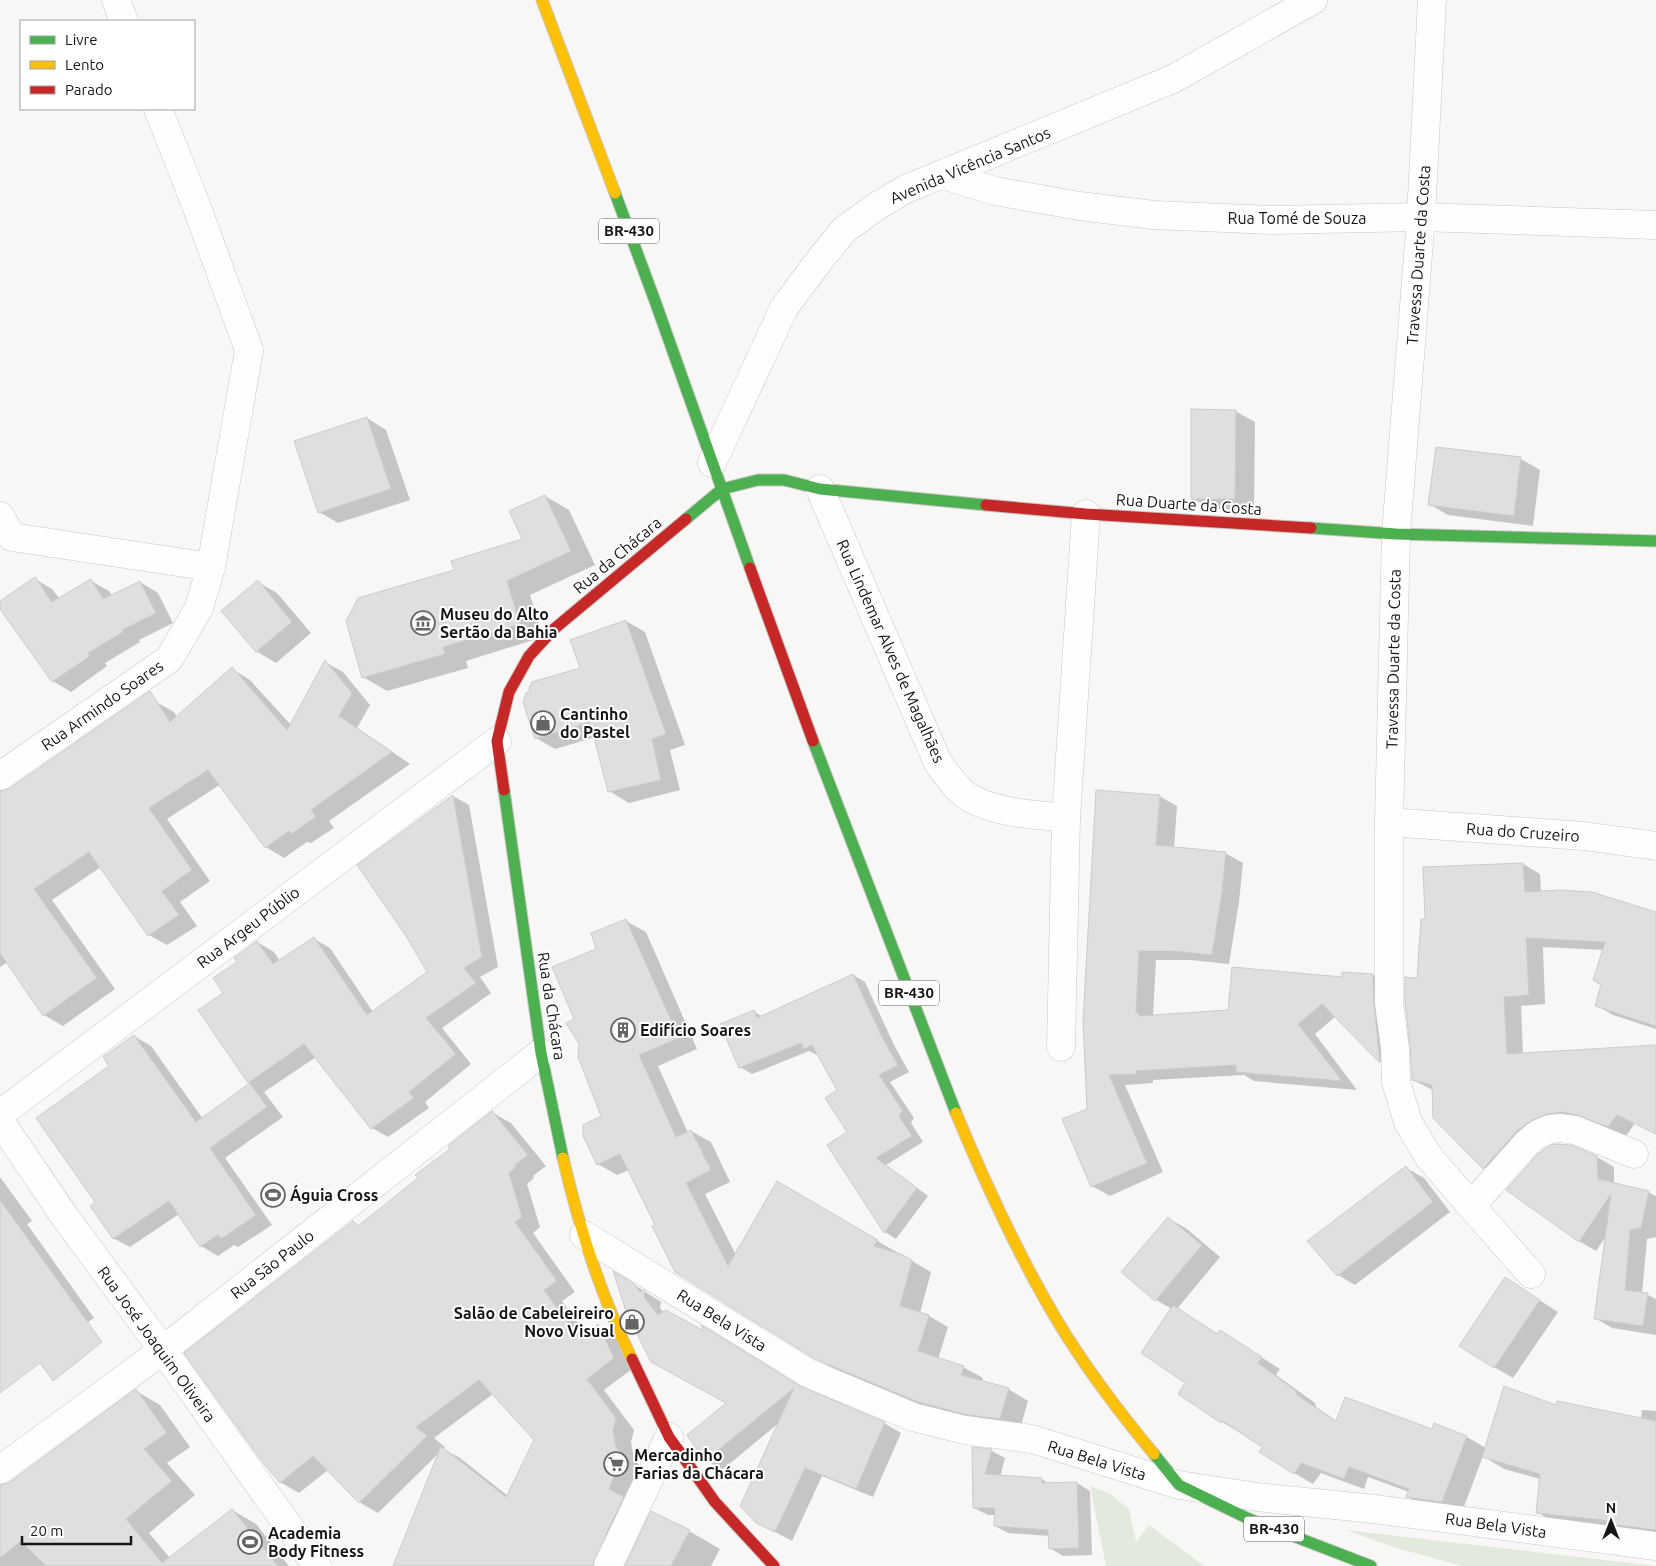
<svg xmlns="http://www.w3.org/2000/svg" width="1656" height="1566" viewBox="0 0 1656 1566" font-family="Ubuntu,sans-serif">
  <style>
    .green { fill: #e1eadd }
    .shadow { fill: #0003; fill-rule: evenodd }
    .building { fill: #e0dfdd; stroke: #cdccca }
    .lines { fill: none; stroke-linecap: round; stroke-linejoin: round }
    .street-casing { stroke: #c9c8c6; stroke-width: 29 }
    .fast-casing { stroke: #c9c8c6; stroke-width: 13 }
    .slow-casing { stroke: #c9c8c6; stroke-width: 13 }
    .jam-casing { stroke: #c9c8c6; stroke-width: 13 }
    .street { stroke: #fefefe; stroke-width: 28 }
    .fast { stroke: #4caf50; stroke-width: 11 }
    .slow { stroke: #ffc107; stroke-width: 11 }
    .jam { stroke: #c62828; stroke-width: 11 }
    .labels { text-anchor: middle; stroke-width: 4; stroke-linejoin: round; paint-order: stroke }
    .shield { fill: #fff; stroke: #5d5c5b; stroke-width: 1 }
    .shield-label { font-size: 15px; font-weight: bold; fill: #171615 }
    .street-label { font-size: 16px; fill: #171615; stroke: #fff }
    .poi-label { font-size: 16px; font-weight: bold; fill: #171615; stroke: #fff; text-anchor: start }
  </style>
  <rect width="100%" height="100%" fill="#f9f7f5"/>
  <g class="green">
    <path d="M1090 1486 1110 1494 1129 1509 1136 1542 1149 1525 1204 1566H1106Z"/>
    <path d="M1346 1530 1656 1566H1462L1393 1547Z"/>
  </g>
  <g class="shadow">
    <path d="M1235 411 1255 422 1254 510 1212 509 1192 498Z"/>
    <path d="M367 418 386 430 410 500 338 523 319 512Z"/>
    <path d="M1521 459 1540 470 1533 526 1448 515 1429 504Z"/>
    <path d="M545 496 569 510 595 565 530 595 543 637 466 661 468 668 387 691 363 677 456 571 523 540Z"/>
    <path d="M35 579 52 589 60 599 91 581 109 591 112 596 140 582 158 593 173 623 139 640 140 642 105 663 107 666 71 692 53 681 0 606V603Z"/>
    <path d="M258 582 277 593 311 633 276 663 256 651Z"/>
    <path d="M626 621 645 632 685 745 670 750 680 790 629 803 609 791 596 737 555 749 536 738 582 669Z"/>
    <path d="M325 662 343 672 370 705 357 728 410 764 329 821 334 828 311 843 307 842 284 858 266 847 221 784 167 819 210 881 180 902 197 926 167 945 149 935 101 867 52 900 115 989 63 1026 44 1015 8 962 0 967V809L156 702 174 712 177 717 232 669 250 680 291 725Z"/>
    <path d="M453 796 469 805 498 967 480 977 491 993 442 1028 471 1064 425 1102 429 1108 388 1137 372 1128 316 1057 264 1092 283 1117 225 1158 272 1225 238 1247 234 1245 218 1256 201 1246 179 1214 130 1247 113 1238 97 1202 111 1066 134 1036 151 1046 203 1119 251 1084 249 1082 224 993 239 963 257 942 274 952 280 961 314 939 330 948 373 1012 429 972Z"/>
    <path d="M1159 796 1177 806 1174 848 1225 853 1243 863 1239 902 1229 964 1191 960H1156L1153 1016 1229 1012 1343 978 1373 975 1391 986 1397 1072 1381 1062 1336 1016 1315 1034 1357 1090 1254 1081 1244 1075 1153 1080V1083L1125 1085 1163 1172 1110 1196 1092 1186 1089 1110Z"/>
    <path d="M1523 864 1540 874 1541 892 1656 913V1029L1613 1015 1596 1005 1603 985 1604 950 1543 947 1545 1004 1521 1006 1523 1054 1656 1046V1134L1635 1123 1626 1136 1595 1124 1577 1122 1501 1178 1484 1168 1433 1090 1413 1080 1419 979 1427 920Z"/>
    <path d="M626 921 646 932 697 1049 658 1066 688 1133 691 1131 711 1142 730 1182 705 1194 736 1255 777 1183 931 1272 920 1313 929 1316 948 1327 938 1359 963 1367 983 1378 982 1382 1008 1389 1028 1401 1020 1429 939 1413 836 1370 816 1358 656 1225 629 1170 617 1175 598 1164 603 1117 580 1044 575 1020 598 950Z"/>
    <path d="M853 975 865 982 894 1045 909 1072 890 1082 914 1118 911 1123 923 1142 886 1165 928 1196 896 1239 885 1232 848 1132 838 1091 818 1054 817 1055 809 1051 752 1074 740 1067 753 1011 763 1017Z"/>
    <path d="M493 1113 511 1123 546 1166 533 1176 534 1178 527 1184 540 1227 533 1233 575 1292 562 1301 586 1334 598 1326 617 1336 632 1369 604 1390 634 1430 631 1442 634 1459 640 1466 625 1544 602 1533 587 1566H394L440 1452 378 1513 359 1502 328 1470 299 1493 280 1482 353 1222 360 1226 420 1178ZM493 1394 536 1439 508 1496 460 1458 443 1449 445 1447 434 1438Z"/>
    <path d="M1597 1157 1614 1167V1184L1648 1192 1656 1196V1237L1647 1239 1642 1294 1648 1295 1656 1299V1335L1612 1328 1595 1318 1607 1235 1596 1251 1579 1241Z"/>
    <path d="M1406 1168 1424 1178 1450 1212 1355 1285 1338 1275Z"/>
    <path d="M0 1177 32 1221 27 1224 94 1318 0 1381Z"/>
    <path d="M1168 1218 1187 1229 1220 1257 1177 1309 1218 1334 1239 1343 1280 1369 1276 1375 1315 1403 1316 1407 1337 1421 1433 1431 1467 1437 1486 1448 1556 1406 1641 1419 1642 1410 1656 1411V1539L1558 1524 1537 1512 1540 1479 1504 1469 1483 1456 1462 1512 1427 1508 1408 1497 1409 1492 1368 1477 1364 1489 1321 1473 1313 1484 1294 1473 1264 1447 1222 1422 1187 1382 1172 1309 1156 1300Z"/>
    <path d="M1505 1278 1558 1312 1513 1378 1494 1367Z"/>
    <path d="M630 1282 661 1302 660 1308 664 1313 803 1389 884 1423 901 1433 873 1497 822 1476 792 1541 757 1522 780 1422 722 1470 706 1460 689 1435 727 1403Z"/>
    <path d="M136 1391 160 1405 190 1447 167 1463 195 1495 149 1533 170 1558 232 1510 256 1524 289 1566H0V1486L10 1484Z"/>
    <path d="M992 1451 1005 1458 1000 1477 1042 1479 1049 1484 1077 1483 1090 1491 1092 1555 1063 1556 1050 1548V1536L1008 1533 995 1526 996 1515H988L974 1508Z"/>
    <path d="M689 1531 720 1549 711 1566H633Z"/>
  </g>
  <g class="building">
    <path d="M1191 409 1236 410 1235 499H1191Z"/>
    <path d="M367 417 391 489 318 513 294 441Z"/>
    <path d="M1436 447 1521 457 1514 516 1428 505Z"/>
    <path d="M545 495 571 551 507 581 520 624 443 647 445 654 362 678 346 621 358 598 454 570 451 561 522 539 509 511Z"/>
    <path d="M35 577 52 602 91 579 103 599 140 581 156 613 122 630 123 632 88 653 90 656 52 682 0 609V601Z"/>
    <path d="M258 580 292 622 256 652 221 611Z"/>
    <path d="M626 620 666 734 652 739 661 780 608 792 590 722 535 739 523 702 526 693 530 692 529 688 532 682 580 668 570 640Z"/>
    <path d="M325 660 352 693 339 716 392 752 311 810 316 817 291 834 289 831 265 848 208 770 149 808 192 870 162 891 179 915 148 936 89 852 34 889 97 978 43 1016 0 953V791L9 789 150 691 170 722 232 667 287 730Z"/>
    <path d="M1096 790 1160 795 1156 845 1226 852 1222 892 1212 955 1173 951H1139L1136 1013H1139V1016L1228 1010 1232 967 1342 977V972L1373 974 1374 1005 1380 1063 1322 1004 1298 1024 1342 1081 1236 1072V1065L1136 1071V1074L1109 1075 1147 1163 1091 1187 1062 1119 1087 1109 1083 1021Z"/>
    <path d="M453 795 482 957 464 968 476 983 426 1018 456 1054 409 1092 414 1098 371 1129 304 1044 248 1083 198 1010 223 993 213 978 237 962 234 958 257 941 273 964 314 937 367 1015 427 972 406 936 357 865Z"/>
    <path d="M1523 863 1525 892 1559 890 1592 892 1656 912V1026L1595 1006 1601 985 1593 980 1605 942 1526 938 1529 995 1504 997 1507 1054 1656 1045V1134L1617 1115 1608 1127 1577 1115 1562 1112 1548 1114 1532 1120 1517 1131 1483 1169 1433 1118 1432 1085 1412 1080 1410 1046 1405 1002V977L1417 978 1421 919H1425L1423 867Z"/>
    <path d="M626 919 679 1038 639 1055 676 1137 691 1130 711 1170 686 1183 728 1266 777 1181 878 1240 874 1246 901 1254 912 1260 900 1306 929 1315 918 1351 964 1366 961 1375 1009 1388 1000 1419 968 1415 918 1402 815 1359 675 1272 652 1226 655 1225 620 1154 597 1165 583 1136V1125L601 1116 578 1057 579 1044 566 1023 574 1019 552 967 596 949 591 933Z"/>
    <path d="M853 974 882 1037 898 1065 879 1075 903 1111 899 1116 912 1136 876 1158 917 1188 884 1233 827 1145 847 1132 825 1098 837 1090 812 1045 804 1049 801 1043 739 1068 720 1024 754 1010 757 1018Z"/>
    <path d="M134 1035 196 1122 250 1083 267 1107 210 1148 256 1215 221 1239 218 1235 200 1247 169 1201 113 1239 90 1206 95 1202 36 1118 109 1066 103 1057Z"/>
    <path d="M492 1111 528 1155 515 1165 516 1167 509 1173 522 1217 515 1222 557 1281 544 1290 579 1338 598 1324 614 1358 587 1379 616 1418 613 1431 616 1447 622 1455 609 1489 624 1497 594 1559 593 1566H393L441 1446 506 1497 534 1440 479 1380 416 1427 427 1436 359 1503 313 1456 280 1483 261 1460 184 1353 353 1221 358 1226 418 1178 415 1175 450 1149 448 1146Z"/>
    <path d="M1554 1144 1571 1145 1597 1156 1598 1179 1649 1191 1641 1228 1630 1230 1625 1290 1648 1293 1643 1326 1594 1319 1611 1194 1579 1242 1506 1190 1538 1154 1546 1148Z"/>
    <path d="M1406 1166 1433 1202 1337 1276 1307 1241Z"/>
    <path d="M0 1200 102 1342 53 1381 40 1363 0 1393Z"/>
    <path d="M1168 1217 1202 1245 1155 1301 1121 1272Z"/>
    <path d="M613 1271 633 1283 640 1292 643 1290 645 1291 644 1297 658 1315 666 1310 704 1331 701 1325 800 1386 885 1422 856 1489 805 1468 775 1532 756 1523 740 1506 794 1388 705 1461 687 1435 726 1403 651 1362 627 1314Z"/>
    <path d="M1505 1277 1540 1300 1494 1368 1459 1346Z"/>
    <path d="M1173 1305 1217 1334 1220 1330 1262 1357 1258 1363 1296 1391 1297 1395 1336 1421 1345 1397 1432 1429 1434 1423 1467 1436 1442 1502 1406 1497 1409 1489 1349 1467 1344 1479 1301 1463 1294 1474 1259 1452 1262 1447 1223 1421 1221 1423 1178 1394 1185 1383 1141 1353Z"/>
    <path d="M1504 1386 1556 1405 1557 1401 1656 1421V1530L1611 1524V1521L1536 1513 1540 1474 1482 1457Z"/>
    <path d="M136 1389 167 1433 144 1449 172 1481 126 1519 162 1563 232 1509 278 1566H46L21 1541 0 1558V1485L9 1483Z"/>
    <path d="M972 1447 992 1449 985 1474 1042 1478V1483L1077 1482 1079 1548 1049 1549 1048 1530 994 1526 995 1508H973Z"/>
    <path d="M651 1511 690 1530 671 1566H625Z"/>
  </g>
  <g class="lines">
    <g class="street-casing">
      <g id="street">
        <path d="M116 0 124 21"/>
        <path d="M1432 0 1421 217 1396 534 1389 822V1003L1395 1048 1396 1082 1408 1122 1428 1156 1471 1206 1531 1274"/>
        <path d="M943 175 995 191 1079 206 1154 215 1272 220 1421 217 1656 225"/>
        <path d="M712 463 784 308 822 257 844 230 877 206 906 189 1173 79 1313 0"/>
        <path d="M820 489 938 763C947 775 957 790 970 798 999 814 1034 814 1066 818"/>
        <path d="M0 516 12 537 211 567 249 350 196 205 158 109"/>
        <path d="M0 776 169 659 199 608 211 567"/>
        <path d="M1389 822 1584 836 1656 846"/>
        <path d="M1061 1047 1066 818 1086 514"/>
        <path d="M0 1114 497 741"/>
        <path d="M0 1121 65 1217 163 1350 317 1566"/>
        <path d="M1471 1206 1527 1143 1538 1134 1550 1129 1560 1128 1575 1130 1634 1154"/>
        <path d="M584 1235 808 1373 913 1417 965 1430 1032 1439 1179 1485 1257 1497 1374 1509 1656 1546"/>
        <path d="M0 1470 163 1350 541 1053"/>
        <path d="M608 1566 669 1437"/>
      </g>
    </g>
    <g class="fast-casing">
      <g id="fast">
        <path d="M615 193 655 301 750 568"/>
        <path d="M686 519 722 489 758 480H784L820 489 986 505"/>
        <path d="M1311 528 1396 534 1656 541"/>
        <path d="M813 741 956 1113"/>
        <path d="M504 790 541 1053 563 1158"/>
        <path d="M1154 1454 1179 1485 1249 1519 1371 1566"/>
      </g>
    </g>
    <g class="slow-casing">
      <g id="slow">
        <path d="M542 0 615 193"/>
        <path d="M956 1113C986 1185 1018 1255 1058 1322 1086 1368 1119 1412 1154 1454"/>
        <path d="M563 1158C579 1227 601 1296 632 1359"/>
      </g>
    </g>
    <g class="jam-casing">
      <g id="jam">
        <path d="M986 505 1086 514 1311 528"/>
        <path d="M750 568 813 741"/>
        <path d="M504 790 497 741 509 692 529 656 554 629 686 519"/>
        <path d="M632 1359 669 1437 715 1502 774 1566"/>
      </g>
    </g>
    <use href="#street" class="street"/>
    <use href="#fast" class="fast"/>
    <use href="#slow" class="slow"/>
    <use href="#jam" class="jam"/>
  </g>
  <defs>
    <g id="museum-ring" transform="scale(1.25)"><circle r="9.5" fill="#fff" stroke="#666563" stroke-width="1.5"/><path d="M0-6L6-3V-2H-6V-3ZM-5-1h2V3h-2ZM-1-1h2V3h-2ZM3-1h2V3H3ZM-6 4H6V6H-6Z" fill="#666563"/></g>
    <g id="shop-ring" transform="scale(1.25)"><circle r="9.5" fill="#fff" stroke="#666563" stroke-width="1.5"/><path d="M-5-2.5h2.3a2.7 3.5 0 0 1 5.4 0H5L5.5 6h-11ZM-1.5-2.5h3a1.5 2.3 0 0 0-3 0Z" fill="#666563"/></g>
    <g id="building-ring" transform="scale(1.25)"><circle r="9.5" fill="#fff" stroke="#666563" stroke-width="1.5"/><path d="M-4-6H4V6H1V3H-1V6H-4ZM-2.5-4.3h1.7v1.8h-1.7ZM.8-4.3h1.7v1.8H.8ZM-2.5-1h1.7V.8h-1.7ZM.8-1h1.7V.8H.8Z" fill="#666563"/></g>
    <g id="stadium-ring" transform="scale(1.25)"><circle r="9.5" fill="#fff" stroke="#666563" stroke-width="1.5"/><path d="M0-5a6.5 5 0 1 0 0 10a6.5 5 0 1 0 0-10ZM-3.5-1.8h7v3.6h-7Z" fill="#666563"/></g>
    <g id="supermarket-ring" transform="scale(1.25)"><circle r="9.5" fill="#fff" stroke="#666563" stroke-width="1.5"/><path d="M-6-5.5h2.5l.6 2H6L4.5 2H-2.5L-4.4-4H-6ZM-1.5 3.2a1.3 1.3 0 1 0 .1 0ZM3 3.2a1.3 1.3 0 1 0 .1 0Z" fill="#666563"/></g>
  </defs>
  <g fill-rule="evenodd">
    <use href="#museum-ring" x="423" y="623"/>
    <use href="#shop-ring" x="543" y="723"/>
    <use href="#building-ring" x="623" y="1030"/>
    <use href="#stadium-ring" x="273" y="1195"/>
    <use href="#shop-ring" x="632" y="1322"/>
    <use href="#supermarket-ring" x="616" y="1464"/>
    <use href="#stadium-ring" x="250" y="1542"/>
  </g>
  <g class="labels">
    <g class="shield">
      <rect x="599" y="218.5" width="60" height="25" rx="4"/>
      <rect x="879" y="980.5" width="60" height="25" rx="4"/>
      <rect x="1244" y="1516.5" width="60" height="25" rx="4"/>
    </g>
    <g class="shield-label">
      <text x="629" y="236">BR-430</text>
      <text x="909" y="998">BR-430</text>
      <text x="1274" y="1534">BR-430</text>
    </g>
    <g class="street-label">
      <text transform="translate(970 165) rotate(-23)" y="6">Avenida Vicência Santos</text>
      <text x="1297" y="224">Rua Tomé de Souza</text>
      <text transform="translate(1418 255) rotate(-86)" y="6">Travessa Duarte da Costa</text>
      <text transform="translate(1189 504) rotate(4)" y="6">Rua Duarte da Costa</text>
      <text transform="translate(617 555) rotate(-40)" y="6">Rua da Chácara</text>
      <text transform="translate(891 651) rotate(66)" y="6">Rua Lindemar Alves de Magalhães</text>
      <text transform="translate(1393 659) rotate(-89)" y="6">Travessa Duarte da Costa</text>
      <text transform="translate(102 705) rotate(-35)" y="6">Rua Armindo Soares</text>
      <text transform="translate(1523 832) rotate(4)" y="6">Rua do Cruzeiro</text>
      <text transform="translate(248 927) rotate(-37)" y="6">Rua Argeu Públio</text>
      <text transform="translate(552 1006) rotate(81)" y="6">Rua da Chácara</text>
      <text transform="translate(272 1264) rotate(-38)" y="6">Rua São Paulo</text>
      <text transform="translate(722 1320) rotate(32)" y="6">Rua Bela Vista</text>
      <text transform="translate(157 1344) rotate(54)" y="6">Rua José Joaquim Oliveira</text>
      <text transform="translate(1097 1460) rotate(17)" y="6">Rua Bela Vista</text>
      <text transform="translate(1496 1525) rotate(8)" y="6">Rua Bela Vista</text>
    </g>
    <g class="poi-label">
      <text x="440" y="620">Museu do Alto<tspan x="440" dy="18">Sertão da Bahia</tspan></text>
      <text x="560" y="720">Cantinho<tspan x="560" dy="18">do Pastel</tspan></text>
      <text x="640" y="1036">Edifício Soares</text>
      <text x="290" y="1201">Águia Cross</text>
      <text x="614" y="1319" text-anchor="end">Salão de Cabeleireiro<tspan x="614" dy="18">Novo Visual</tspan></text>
      <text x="634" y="1461">Mercadinho<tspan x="634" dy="18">Farias da Chácara</tspan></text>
      <text x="268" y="1539">Academia<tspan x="268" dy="18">Body Fitness</tspan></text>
    </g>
  </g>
  <rect x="20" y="20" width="175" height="90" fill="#ffffff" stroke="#a2a2a1"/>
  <rect x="30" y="36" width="25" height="8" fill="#4caf50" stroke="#a2a2a1"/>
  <text x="65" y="45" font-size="15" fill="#171615">Livre</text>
  <rect x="30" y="61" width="25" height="8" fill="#ffc107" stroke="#a2a2a1"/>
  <text x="65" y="70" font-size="15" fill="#171615">Lento</text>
  <rect x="30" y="86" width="25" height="8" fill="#c62828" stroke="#a2a2a1"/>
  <text x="65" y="95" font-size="15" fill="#171615">Parado</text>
  <g transform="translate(1611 1521)" stroke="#ffffff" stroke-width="4" paint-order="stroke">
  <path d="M0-4L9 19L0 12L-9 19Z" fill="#171615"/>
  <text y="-8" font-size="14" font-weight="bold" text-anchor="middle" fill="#171615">N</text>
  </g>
  <path d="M22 1536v8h109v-8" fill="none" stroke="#171615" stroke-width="2.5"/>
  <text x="30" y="1536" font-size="15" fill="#171615" stroke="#ffffff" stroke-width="4" paint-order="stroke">20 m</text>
</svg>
